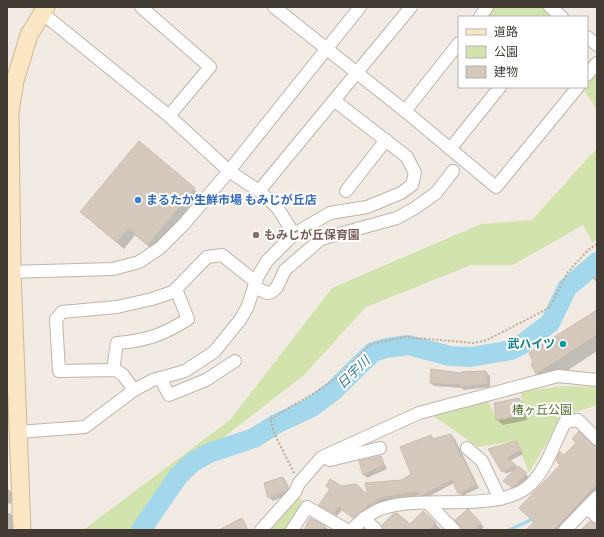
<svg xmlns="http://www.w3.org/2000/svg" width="604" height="537" viewBox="0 0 604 537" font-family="'Public Sans','Noto Sans JP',sans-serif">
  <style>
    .green { fill: #d3e3ae }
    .shadow { fill: #0003 }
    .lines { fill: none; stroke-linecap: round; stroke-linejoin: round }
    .stream { stroke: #a3d7eb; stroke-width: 3.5 }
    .river { stroke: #a3d7eb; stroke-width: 20 }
    .building { fill: #d5c8bd; stroke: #ccbcae }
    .street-casing { stroke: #beb4aa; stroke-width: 14 }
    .secondary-casing { stroke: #ceb896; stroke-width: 19 }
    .path { stroke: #bcab99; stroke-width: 2; stroke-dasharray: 2 2; stroke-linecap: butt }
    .street { stroke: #fff; stroke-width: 12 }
    .secondary { stroke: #fbe6c4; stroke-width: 17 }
    .shop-dot { fill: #3f7fe0; stroke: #fff; stroke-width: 1.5 }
    .education-dot { fill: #8d6e63; stroke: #fff; stroke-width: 1.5 }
    .culture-dot { fill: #0f9aa8; stroke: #fff; stroke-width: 1.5 }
    .labels { text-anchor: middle; stroke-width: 4; stroke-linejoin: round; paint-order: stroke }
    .shop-label { font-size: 12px; font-weight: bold; fill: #366cbe; stroke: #fff; text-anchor: start }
    .education-label { font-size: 12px; font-weight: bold; fill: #785e54; stroke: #fff; text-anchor: start }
    .culture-label { font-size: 12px; font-weight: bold; fill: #0d838f; stroke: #fff; text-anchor: end }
    .park-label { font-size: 12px; fill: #4f702c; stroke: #fff }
    .water-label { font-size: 13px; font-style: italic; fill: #317a98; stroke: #fff }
  </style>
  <rect width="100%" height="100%" fill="#f1ebe4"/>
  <g class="green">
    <path d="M487 7H550L556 17H480Z"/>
    <path d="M597 69V110L582 87H587V78Z"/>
    <path d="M597 148V240L592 242 583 225 513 265H471L366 307 303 376 167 481 135 530H83L230 420 332 288 481 224 532 220Z"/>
    <path d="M563 386 597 387V405L562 417 529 473 516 441 478 447 432 415 488 400 497 420 522 415 521 392Z"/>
    <path d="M297 497 304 501 286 530H270Z"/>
  </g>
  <g class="shadow">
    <path d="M194 189 201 196 155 252 135 235 124 249 89 219Z"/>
    <path d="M597 270V283L590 275Z"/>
    <path d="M597 313V351L547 384 537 373 532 364Z"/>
    <path d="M486 372 490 376V387L464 390 462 388 434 386 431 383 462 375Z"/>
    <path d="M519 399 524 404 527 420 503 425 497 420 495 404Z"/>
    <path d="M451 435 455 439 479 488 462 496 454 483 426 498 421 495 384 501 357 521 342 510 337 516 320 505 340 487 369 498 402 481 412 475 431 436 435 439Z"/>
    <path d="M515 442 523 454 510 461 529 477 515 490 504 481 515 470 506 474 490 450Z"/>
    <path d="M597 447V490L560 530H528L535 522 562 465 564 456Z"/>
    <path d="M381 457 387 469 367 478 364 475 360 461Z"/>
    <path d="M283 478 286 481 291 493 273 501 269 497Z"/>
    <path d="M7 488 13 494 14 503 7 504Z"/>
    <path d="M468 511 484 527 481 530H462Z"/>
    <path d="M423 512 442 530H384L410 526Z"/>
    <path d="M7 513H10L21 523V530H7Z"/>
    <path d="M311 519 330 530H305Z"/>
  </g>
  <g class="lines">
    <path class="stream" d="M509 530 535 518"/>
    <path class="river" d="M141 530 179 475 193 462 209 453 254 438 276 424 312 407 333 391 373 352 386 348 408 345 450 356 471 357 511 350 521 345 550 323 567 288 597 262"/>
  </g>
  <g class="building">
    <path d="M139 141 195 188 148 245 128 229 117 242 80 212Z"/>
    <path d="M597 310V335L536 374 531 364 533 362 529 353Z"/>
    <path d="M431 369 461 373V372L486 371 488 384 460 387V385L430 383Z"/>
    <path d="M519 398 522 415 496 420 494 403Z"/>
    <path d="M579 431 592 444 597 446V484L554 530H526L534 522 519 508 560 465 556 460 559 453 560 452 564 455 576 443 572 439Z"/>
    <path d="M451 434 462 458H463L476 485 458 494 452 480 422 495H419L418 492 380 498 370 506V503L365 509 353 518 338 507 334 514 319 505 330 489 326 486 330 479 341 486 356 484 368 495 365 483 402 480 411 474 400 447 431 435 432 439Z"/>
    <path d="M516 441 521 450 507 458 516 465 502 472 488 449Z"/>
    <path d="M381 456 384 465 363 475 359 461Z"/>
    <path d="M518 466 527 473 515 486 511 487 503 481Z"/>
    <path d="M283 477 288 489 285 492 268 498 264 483Z"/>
    <path d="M468 509 481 523 475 530H461L455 520Z"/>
    <path d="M423 511 436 523 429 530H383L382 525 393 514 397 513 410 524Z"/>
    <path d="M242 518 248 530H219Z"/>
    <path d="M310 518 325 526 323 530H304Z"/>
    <path d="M590 521 597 525V530H581Z"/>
  </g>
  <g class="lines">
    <g class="street-casing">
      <g id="street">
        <path d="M274 7 405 111 496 187 578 87"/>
        <path d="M550 7 562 17"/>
        <path d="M42 13 169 116 210 67 141 7"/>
        <path d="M480 17 487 7"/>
        <path d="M587 37 597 45"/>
        <path d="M587 75 597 63"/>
        <path d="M405 111 459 43"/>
        <path d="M169 116 229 171 259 191"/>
        <path d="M450 149 500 87"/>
        <path d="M346 191 386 140"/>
        <path d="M294 234 330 213 367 207 401 193 412 185 415 173 407 157 335 101"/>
        <path d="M7 272 113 269 139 262 160 248 184 224 229 171 360 7"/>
        <path d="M256 282 222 255 207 257 173 292 152 299 117 307 62 312 56 319 59 371 116 370 123 375 134 390 153 380 185 371 214 352 240 320 247 308 258 276 267 261 294 234 277 207 259 191 411 7"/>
        <path d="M254 287 267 293 272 292 277 287 285 270 321 239 397 218 415 208 436 193 453 171"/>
        <path d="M113 370 117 343C145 341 163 335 188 319L176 289"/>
        <path d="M160 378 169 395 206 380 235 361"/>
        <path d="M18 432 85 427 134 390"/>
        <path d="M467 448 482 461 500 499"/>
        <path d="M325 458 330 460 380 448"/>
        <path d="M428 503 454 530"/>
        <path d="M587 507 597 517"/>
        <path d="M364 518 376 530"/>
        <path d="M261 530 295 492 299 483 322 457 419 413 558 376 597 380"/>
        <path d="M292 530 307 507 347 530"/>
        <path d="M351 530C361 521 373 510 387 507 426 495 503 514 532 483 547 467 555 442 565 422L578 420 597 439"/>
        <path d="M565 530 597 497"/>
      </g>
    </g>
    <g class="secondary-casing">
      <path id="secondary" d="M22 530 12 272 10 112 15 81 29 35 46 7"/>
    </g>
    <path class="path" d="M294 473 275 435 270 419 316 392 339 376 371 344 405 337 474 343 487 340 549 308 568 272 588 250 597 244"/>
    <use href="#street" class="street"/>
    <use href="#secondary" class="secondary"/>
  </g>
  <circle class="shop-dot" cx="138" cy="200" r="4"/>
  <circle class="education-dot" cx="256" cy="235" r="4"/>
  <circle class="culture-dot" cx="563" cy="344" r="4"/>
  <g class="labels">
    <g class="shop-label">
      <text x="146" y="204">まるたか生鮮市場 もみじが丘店</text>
    </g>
    <g class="education-label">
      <text x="264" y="239">もみじが丘保育園</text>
    </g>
    <g class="culture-label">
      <text x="555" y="348">武ハイツ</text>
    </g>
    <g class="park-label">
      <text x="542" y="414">椿ヶ丘公園</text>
    </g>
    <g class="water-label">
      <text transform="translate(353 372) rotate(-44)" y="5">日宇川</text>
    </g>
  </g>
  <rect width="604" height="537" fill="none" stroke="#423b34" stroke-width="16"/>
  <rect x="458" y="16" width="130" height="72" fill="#ffffff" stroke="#b3b1ae"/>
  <rect x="466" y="29" width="20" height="6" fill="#fbe6c4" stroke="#b3b1ae"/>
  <text x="494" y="36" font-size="12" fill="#423b34">道路</text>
  <rect x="466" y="46" width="20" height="12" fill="#d3e3ae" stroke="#b3b1ae"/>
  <text x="494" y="56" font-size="12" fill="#423b34">公園</text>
  <rect x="466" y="66" width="20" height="12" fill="#d5c8bd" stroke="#b3b1ae"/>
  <text x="494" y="76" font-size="12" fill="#423b34">建物</text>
</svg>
